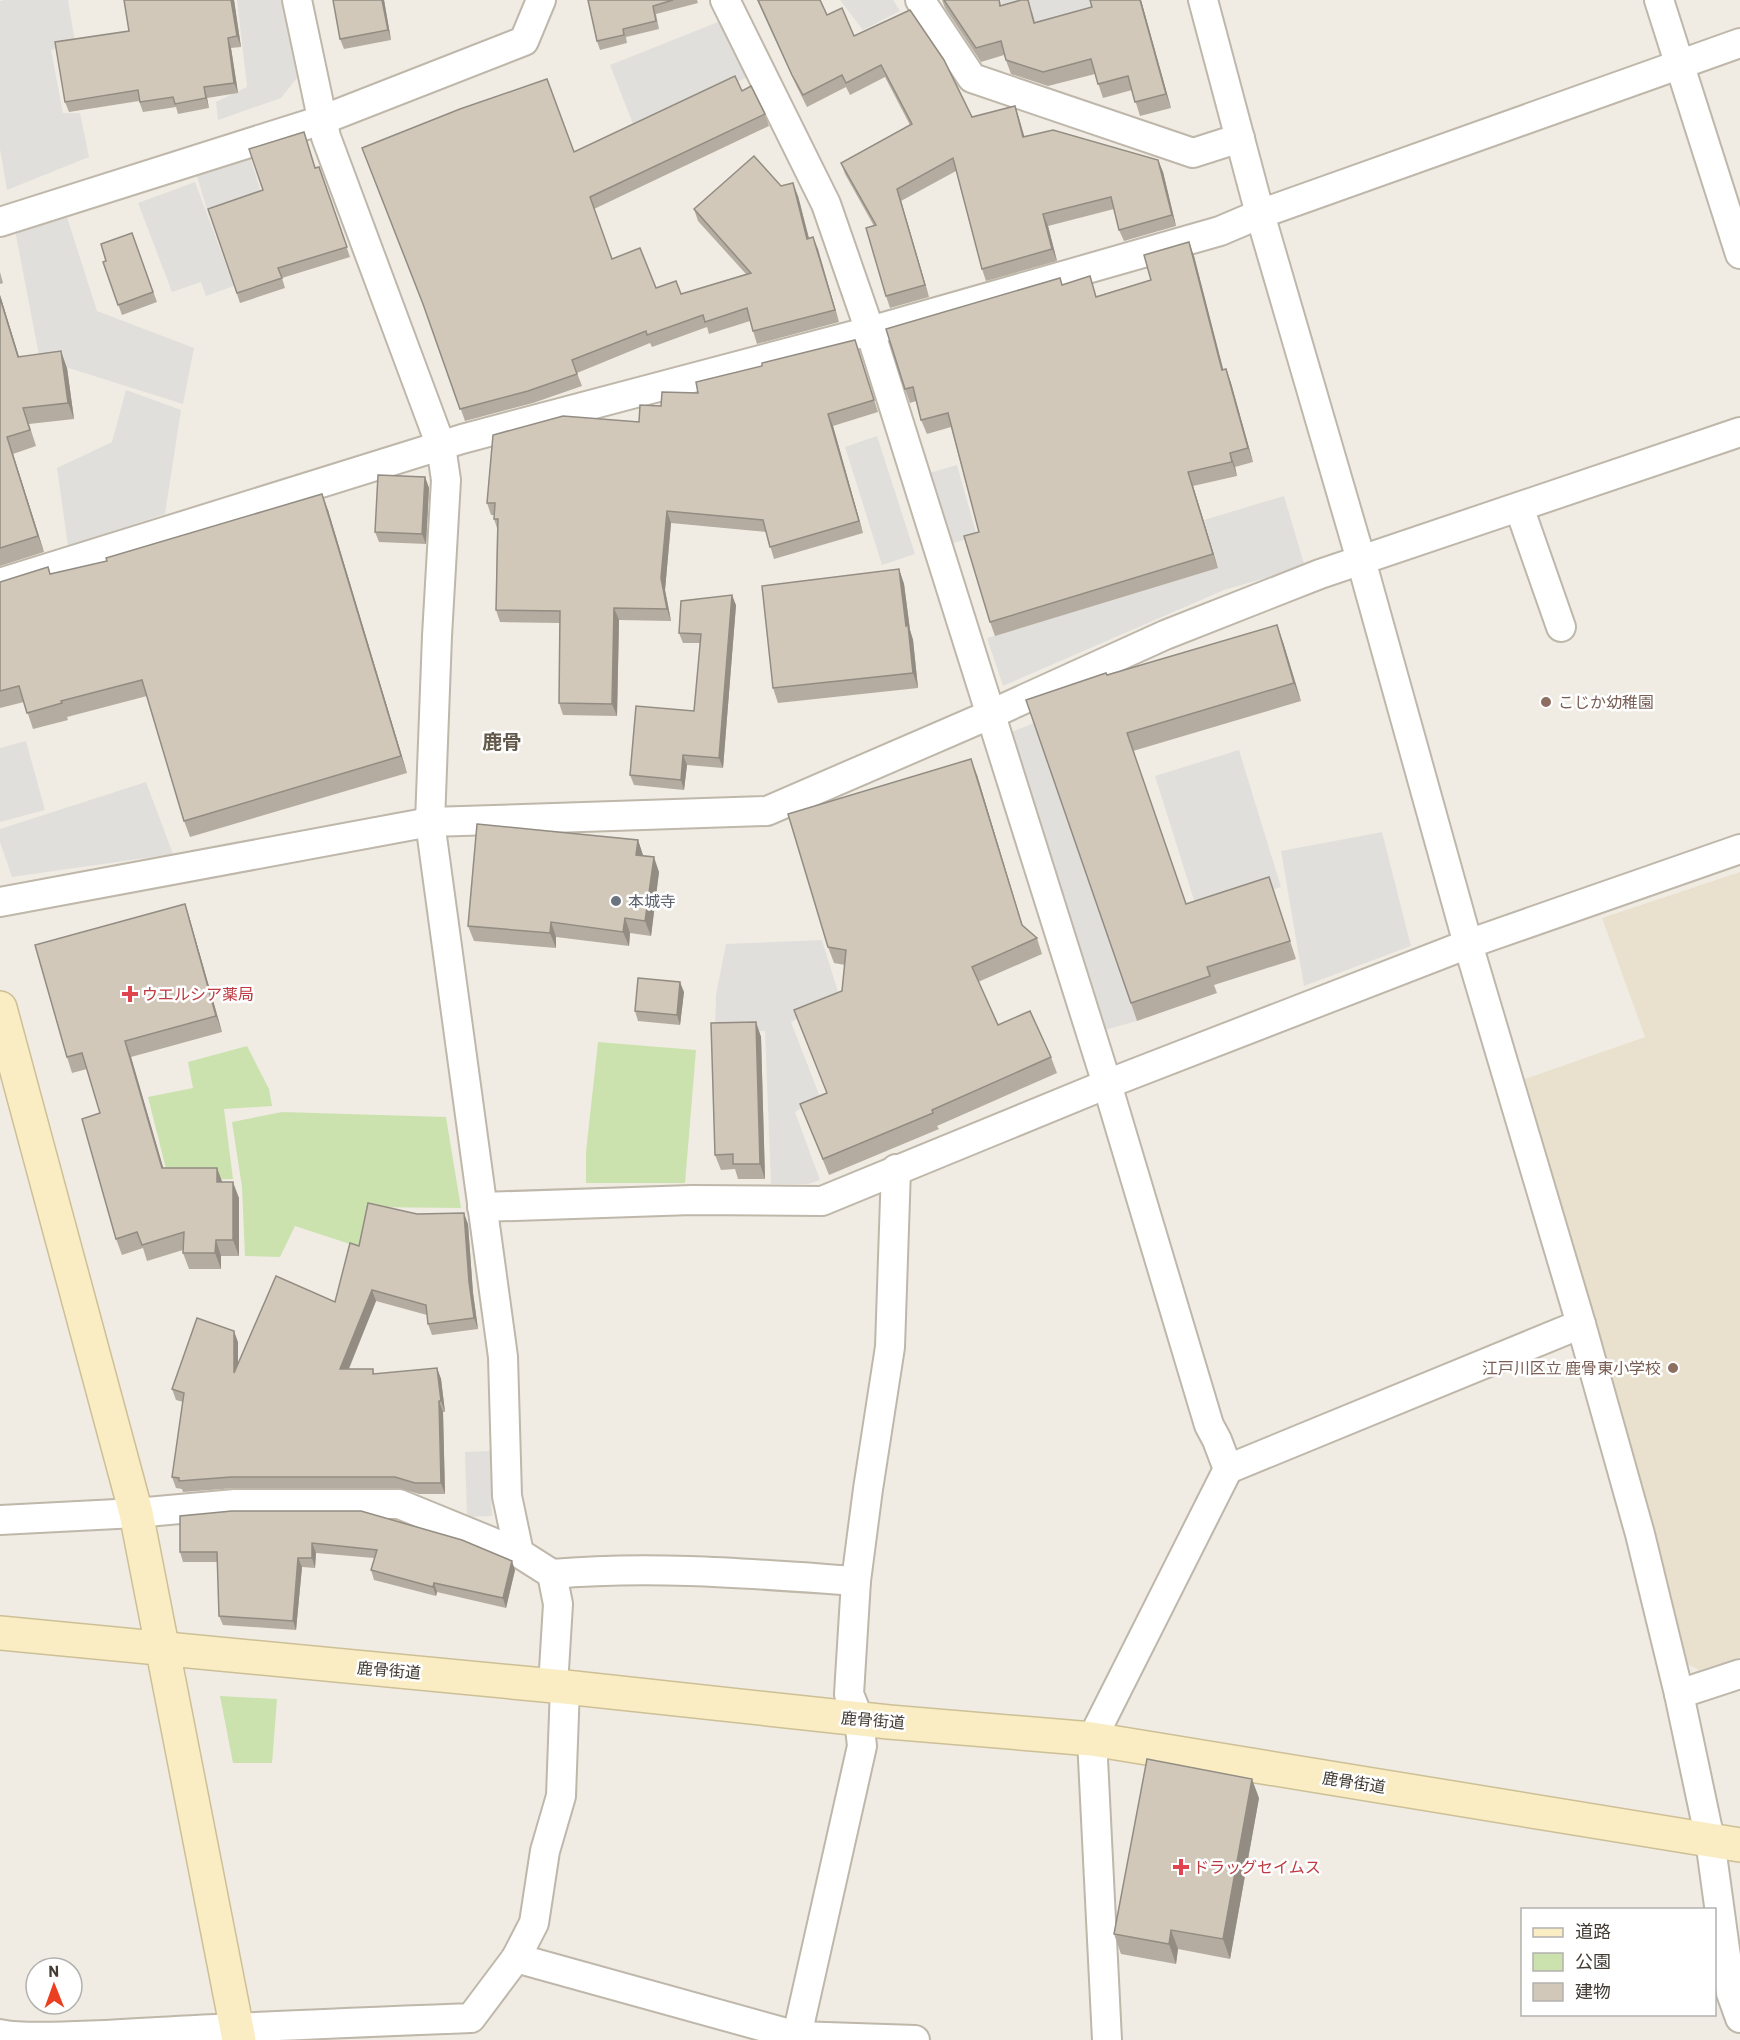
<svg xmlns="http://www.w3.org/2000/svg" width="1740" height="2040" viewBox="0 0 1740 2040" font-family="Barlow,'Noto Sans JP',sans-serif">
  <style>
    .education { fill: #e9e1ce }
    .green { fill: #cbe2ae }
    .parking { fill: #e1dfdb }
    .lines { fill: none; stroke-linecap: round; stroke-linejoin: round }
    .street-casing { stroke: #beb7aa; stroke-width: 32 }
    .secondary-casing { stroke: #cdbf96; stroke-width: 36 }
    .street { stroke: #fff; stroke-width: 28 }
    .secondary { stroke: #faedc3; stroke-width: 33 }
    .wall { fill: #b4aca0 }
    .shaded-wall { fill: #928c82 }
    .building { fill: #d1c8ba; stroke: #928c82; stroke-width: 1.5 }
    .education-dot { fill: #8d6e63; stroke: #fff; stroke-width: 2 }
    .worship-dot { fill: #6b7280; stroke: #fff; stroke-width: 2 }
    .health-dot { fill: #e0444e; stroke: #fff; stroke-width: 2 }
    .labels { text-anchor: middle; stroke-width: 5; stroke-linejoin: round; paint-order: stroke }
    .education-label { font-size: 16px; fill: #785e54; stroke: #fff; text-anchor: start }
    .worship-label { font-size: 16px; fill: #5b616d; stroke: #fff; text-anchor: start }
    .health-label { font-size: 16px; fill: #be3a42; stroke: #fff; text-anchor: start }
    .street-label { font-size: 16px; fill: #423c34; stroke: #fff }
    .quarter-label { font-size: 20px; font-weight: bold; fill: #635a4c; stroke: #fff }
  </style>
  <rect width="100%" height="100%" fill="#f0ece3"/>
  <path class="education" d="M1740 872V1657L1699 1670 1687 1664 1525 1079 1645 1037 1602 918Z"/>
  <g class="green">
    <path d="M598 1042 696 1050 685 1183H586V1152Z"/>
    <path d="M247 1046 269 1089 272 1106 224 1109 233 1179 169 1181 148 1097 193 1088 188 1062Z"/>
    <path d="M282 1112 446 1117 461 1208 368 1207 359 1247 295 1226 280 1257 245 1256 242 1187 232 1122Z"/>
    <path d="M220 1696 277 1699 272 1763H233Z"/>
  </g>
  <g class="parking">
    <path d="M4 0H68L75 41 51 50 63 113H80L89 157 7 190 0 149V1Z"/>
    <path d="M237 0H283L297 78 281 98 218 120 216 102 247 87Z"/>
    <path d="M840 0H893L900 11 863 30Z"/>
    <path d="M1001 0H1092L1097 21 1039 37 1006 20Z"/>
    <path d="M723 20 746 78 633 124 610 65Z"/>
    <path d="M249 153 263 199 209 216 195 170Z"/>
    <path d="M195 182 234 286 206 296 201 282 172 292 138 203Z"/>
    <path d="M66 214 97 311 194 348 183 404 59 365 42 371 15 230Z"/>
    <path d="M126 390 181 410 165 514 68 546 57 468 112 442Z"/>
    <path d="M877 436 915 554 882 565 845 447Z"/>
    <path d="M957 465 977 536 950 544 929 473Z"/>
    <path d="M1284 496 1305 567 1224 590 1003 686 987 638 1218 568 1204 520Z"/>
    <path d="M1034 723 1137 1021 1101 1031 1009 733Z"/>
    <path d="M26 741 45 810 0 822V748Z"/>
    <path d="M1239 750 1281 887 1198 913 1155 776Z"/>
    <path d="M146 782 173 854 12 877 0 842V829Z"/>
    <path d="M1382 832 1411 946 1304 986 1281 851Z"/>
    <path d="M822 940 840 998 791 1022 820 1097 795 1112 820 1180 808 1184H771L765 1031H715L716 995 726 944Z"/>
    <path d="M490 1451 492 1516 467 1517 465 1452Z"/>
  </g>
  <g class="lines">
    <g class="street-casing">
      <g id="street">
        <path d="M297 0 326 137 441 446 446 480 437 636 430 822 503 1357 507 1496 519 1553 552 1574 558 1604 553 1686"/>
        <path d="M725 0 826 204 870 331 1107 1084 1209 1425 1217 1440 1228 1469 1092 1739 1107 2040"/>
        <path d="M920 0 972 78 1193 153 1240 138"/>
        <path d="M1203 0 1260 214 1361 560 1468 944 1581 1324 1640 1534 1679 1694 1710 1840 1731 1993 1740 2018"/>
        <path d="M1659 0 1740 254"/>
        <path d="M0 222 322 120 524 41 541 0"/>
        <path d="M1519 507 1561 627"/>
        <path d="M0 583 462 439 870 331 1220 231 1260 214 1740 43"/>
        <path d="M0 902 430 822 767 811 989 715 1165 635 1320 574 1740 432"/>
        <path d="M482 1207 692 1200 822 1201 1107 1084 1468 944 1740 849"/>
        <path d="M1228 1469 1581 1324"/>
        <path d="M0 1520 136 1513 235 1504H399L519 1553"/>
        <path d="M552 1574C654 1565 755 1574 856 1581"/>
        <path d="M1679 1694 1740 1674"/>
        <path d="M516 1958 797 2036 915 2040"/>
        <path d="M0 2034C24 2040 126 2034 158 2032 262 2026 367 2022 471 2018L516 1958 534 1923 545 1851 561 1796 565 1687"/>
        <path d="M796 2040 862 1746 859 1719 849 1694 856 1581 868 1489 890 1347 896 1169"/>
      </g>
    </g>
    <g class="secondary-casing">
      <g id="secondary">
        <path d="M0 1008 136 1513 239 2040"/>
        <path d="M0 1633 565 1687 889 1722 1092 1739 1740 1845"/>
      </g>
    </g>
    <use href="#street" class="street"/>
    <use href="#secondary" class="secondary"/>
  </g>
  <g class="wall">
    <path d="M124 0H234L241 47 231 48 238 93 207 98 209 108 178 114 176 107 143 112 139 101 69 112 65 102 129 31Z"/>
    <path d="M384 0 391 40 344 49 340 39Z"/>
    <path d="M588 0H697L698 3 656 14 659 29 626 37 627 43 600 50 597 41Z"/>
    <path d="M757 0H820L827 15 854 36 972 117 1015 106 1024 137 1158 160 1163 172 1176 226 1124 241 1119 230 1114 209 1048 226 1057 261 986 281 982 269 956 171 901 201 929 297 890 308 886 296 874 226 845 174 841 163 910 125 885 77 850 95 846 87 807 107 797 87Z"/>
    <path d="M942 0H1000L1001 5 1032 12 1035 22 1092 7 1090 0H1141L1171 108 1140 116 1132 90 1103 98 1095 74 1048 86 1011 74 1004 55 981 62 945 8Z"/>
    <path d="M742 91 765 114 769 126 594 209 612 259 656 288 681 294 746 274 698 221 694 209 781 186 798 196 809 238 813 237 839 322 757 344 750 321 709 334 707 327 652 347 650 343 577 373 582 386 533 403 465 421 427 314 574 152Z"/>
    <path d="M307 142 315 168 319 167 350 257 282 278 285 288 240 303 208 209 263 190Z"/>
    <path d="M132 233 157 302 122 315 103 262 106 261Z"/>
    <path d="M1194 256 1223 370 1226 369 1231 383 1253 462 1235 467 1237 476 1193 486 1218 568 995 636 990 622 979 532 951 427 927 434 921 420 916 401 910 403 905 389 1062 285 1097 296 1151 280Z"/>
    <path d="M0 272 3 283 0 284Z"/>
    <path d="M0 295 19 357 67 368 74 419 29 424 36 446 13 454 44 552 0 566Z"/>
    <path d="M859 352 878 412 833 426 863 533 774 559 766 532 671 523 665 590 671 621 619 620 617 716 563 715 559 703 560 623 500 622 496 610 497 528 494 519V515H491L487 503 639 422 661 406 698 393Z"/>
    <path d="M425 477 429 488 426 544 379 542 375 532Z"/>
    <path d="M328 510 407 773 190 837 184 821 147 696 67 717 68 720 33 729 24 702 0 708V582L50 574Z"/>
    <path d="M899 569 904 584 910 630 913 640 918 688 778 703 773 688Z"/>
    <path d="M736 605 723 768 687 765 684 790 634 785 630 775 694 711 700 643H683L679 633Z"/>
    <path d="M1283 642 1301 701 1133 751 1186 904 1269 877 1296 959 1214 985 1217 993 1137 1021 1026 700 1107 675Z"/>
    <path d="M977 775 1023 927 1037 938 1042 954 978 982 998 1025 1051 1057 1057 1073 937 1126 939 1129 829 1175 800 1104 826 1093 842 991 845 965 834 963 828 947Z"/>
    <path d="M638 840 643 856 659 872 651 936 630 933 629 946 556 937V948L474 941 468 926Z"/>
    <path d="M190 920 222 1032 131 1057 163 1168H217L222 1182 239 1198V1256H221V1269H189L183 1253V1250L147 1261 143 1248 122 1255 116 1239 100 1113 87 1069 72 1073 67 1057Z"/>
    <path d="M684 992 680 1025 638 1021 635 1011Z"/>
    <path d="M756 1022 761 1037 765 1179H738L735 1169 721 1170 715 1155Z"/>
    <path d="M417 1214 468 1224 473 1293 478 1329 432 1335 428 1324 427 1315 376 1301 349 1369H373L374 1374 437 1368 441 1379 445 1412H443L445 1494H419L399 1488H235L183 1492 182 1489 176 1488 172 1477 183 1402 176 1400 172 1389 238 1342V1364L335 1302 359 1246Z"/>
    <path d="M180 1516 515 1570 506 1608 437 1592 436 1596 374 1580 371 1570 374 1558 316 1553 315 1568 302 1567 296 1630 223 1625 219 1616 218 1562H183L180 1552Z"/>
    <path d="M1259 1798 1230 1959 1178 1949 1176 1964 1121 1954 1114 1934Z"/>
  </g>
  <g class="shaded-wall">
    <path d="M231 0H234L241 47 237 36Z"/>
    <path d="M382 0H384L391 40 388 30Z"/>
    <path d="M1140 0H1141L1171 108 1166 94Z"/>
    <path d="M228 38 231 48 238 93 234 83Z"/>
    <path d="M204 87 207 98 209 108 206 98Z"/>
    <path d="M1015 106 1019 118 1028 149 1023 137Z"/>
    <path d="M1158 160 1163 172 1176 226 1172 215Z"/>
    <path d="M793 183 798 196 812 251 807 239Z"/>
    <path d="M897 189 901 201 929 297 925 285Z"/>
    <path d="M1043 214 1048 226 1057 261 1052 249Z"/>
    <path d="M813 237 818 249 839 322 835 310Z"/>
    <path d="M1189 242 1194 256 1227 384 1222 370Z"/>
    <path d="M0 295 24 373 18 357 0 298Z"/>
    <path d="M61 351 67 368 74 419 68 403Z"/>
    <path d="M1226 369 1231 383 1253 462 1248 448Z"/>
    <path d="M828 414 833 426 863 533 859 521Z"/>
    <path d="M7 437 13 454 44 552 38 536Z"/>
    <path d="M1230 453 1235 467 1237 476 1232 462Z"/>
    <path d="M1188 472 1193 486 1218 568 1213 554Z"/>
    <path d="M425 477 429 488 426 544 422 534Z"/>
    <path d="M322 494 328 510 407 773 401 756Z"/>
    <path d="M667 511 671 523 665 590 671 621 667 609 661 578Z"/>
    <path d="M899 569 904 584 910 630 913 640 918 688 913 673 906 626Z"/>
    <path d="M732 595 736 605 723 768 719 758Z"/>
    <path d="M614 608 619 620 617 716 612 704Z"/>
    <path d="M1277 625 1283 642 1301 701 1294 683Z"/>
    <path d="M683 755 687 765 684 790 681 780Z"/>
    <path d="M971 759 977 775 1027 941 1022 925Z"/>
    <path d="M638 840 643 855 641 870 636 855Z"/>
    <path d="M654 857 659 872 651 936 645 921Z"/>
    <path d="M185 904 190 920 222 1032 216 1016Z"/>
    <path d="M625 918 630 933 629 946 623 932Z"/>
    <path d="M551 922 556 937V948L550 933Z"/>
    <path d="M680 982 684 992 680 1025 677 1015Z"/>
    <path d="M756 1022 761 1037 765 1179 760 1164Z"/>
    <path d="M125 1041 131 1057 168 1184 162 1168Z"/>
    <path d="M217 1168 223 1184 217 1182Z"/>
    <path d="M233 1182 239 1198V1256L233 1240Z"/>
    <path d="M464 1213 468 1224 473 1293 478 1329 474 1318 469 1282Z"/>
    <path d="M216 1240 221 1256V1269L215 1253Z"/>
    <path d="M372 1290 376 1301 344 1380 340 1369Z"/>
    <path d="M234 1331 238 1342V1384L234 1373Z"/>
    <path d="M437 1368 441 1379 445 1412 441 1401Z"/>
    <path d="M439 1401 443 1412 445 1494 441 1483Z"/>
    <path d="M312 1543 316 1553 315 1568 312 1558Z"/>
    <path d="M298 1558 302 1567 296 1630 293 1621Z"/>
    <path d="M512 1561 515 1570 506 1608 503 1598Z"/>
    <path d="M434 1583 437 1592 436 1596 433 1587Z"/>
    <path d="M1252 1779 1259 1798 1230 1959 1223 1939Z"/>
    <path d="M1171 1930 1178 1949 1176 1964 1169 1944Z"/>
  </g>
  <g class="building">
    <path d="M124 0H231L237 36 228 38 234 83 204 87 206 98 175 104 173 97 140 102 138 90 65 102 55 42 129 31Z"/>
    <path d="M333 0H382L388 30 340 39Z"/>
    <path d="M588 0H673L653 6 656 21 623 29 624 35 597 41Z"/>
    <path d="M758 0H820L827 15 842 8 854 36 910 10 944 60 972 117 1015 106 1023 137 1053 130 1158 160 1172 215 1119 230 1111 197 1043 214 1052 249 982 269 953 158 897 189 925 285 886 296 866 228 876 225 841 163 912 124 881 65 846 83 842 75 803 95 792 75Z"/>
    <path d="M944 0H999L1000 6 1021 0H1028L1034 23 1092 7 1090 0H1140L1166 94 1135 102 1128 76 1098 84 1091 59 1043 72 1006 60 1001 41 976 48Z"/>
    <path d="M735 76 742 91 751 86 765 114 590 197 612 259 640 248 656 288 676 281 681 294 751 273 694 209 754 156 781 186 793 183 807 239 813 237 835 310 753 331 747 308 705 322 703 315 647 335 646 331 572 360 577 374 528 391 460 409 423 304 362 148 460 109 547 79 574 152Z"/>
    <path d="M304 132 315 168 319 167 347 247 278 268 282 278 237 293 208 209 263 190 249 149Z"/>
    <path d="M132 233 153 292 118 305 103 262 106 261 101 244Z"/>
    <path d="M1189 242 1222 370 1226 369 1248 448 1230 453 1232 462 1188 472 1213 554 990 622 964 536 979 532 948 413 921 420 913 387 905 389 886 329 1060 278 1062 285 1090 276 1096 297 1151 280 1144 255Z"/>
    <path d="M0 298 18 357 61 351 68 403 23 408 30 430 7 437 38 536 0 548Z"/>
    <path d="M855 340 874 400 828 414 859 521 770 547 763 520 667 511 661 578 667 609 614 608 612 704 559 703 560 611 496 610 498 519H494L495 503H487L493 435 563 416 639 422 640 405 661 406 662 392 698 393 696 382 762 366V363Z"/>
    <path d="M378 475 425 477 422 534 375 532Z"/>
    <path d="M322 494 401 756 184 821 142 680 61 701 62 703 27 713 19 686 0 691V582L48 567 50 574 107 561 106 558Z"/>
    <path d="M899 569 906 626 908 625 913 673 773 688 762 586Z"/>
    <path d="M732 595 719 758 683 755 681 780 630 775 636 706 694 711 701 634 679 633 681 601Z"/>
    <path d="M1277 625 1294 683 1127 733 1186 904 1269 877 1290 941 1207 967 1210 976 1131 1003 1026 700 1106 673 1107 675Z"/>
    <path d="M971 759 1022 925 1037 938 972 967 998 1025 1030 1011 1051 1057 932 1110 933 1113 823 1159 800 1104 827 1093 794 1010 842 991 846 950 828 947 788 814Z"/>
    <path d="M477 824 638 840 636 855 654 857 645 921 625 918 623 932 551 922 550 933 468 926Z"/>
    <path d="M185 904 216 1016 125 1041 162 1168H217V1182H233V1240H216L215 1253H183L184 1232 142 1245 137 1232 116 1239 82 1119 100 1113 82 1053 67 1057 35 945Z"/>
    <path d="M638 978 680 982 677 1015 635 1011Z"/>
    <path d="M756 1022 760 1164H733V1154L715 1155 711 1023Z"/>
    <path d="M368 1203 417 1214 464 1213 469 1282 474 1318 428 1324 426 1305 372 1290 340 1369H373V1374L437 1368 441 1401H439L441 1483H415L395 1477H231L179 1481V1478L172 1477 184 1393 172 1389 197 1318 234 1331V1373L276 1276 335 1302 350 1243 359 1246Z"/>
    <path d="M232 1511H361L462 1540 512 1561 503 1598 434 1583 433 1587 371 1570 377 1550 312 1543V1558H298L293 1621 219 1616 217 1552H180V1516Z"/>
    <path d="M1147 1759 1252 1779 1223 1939 1171 1930 1169 1944 1114 1934Z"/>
  </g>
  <g class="education-dot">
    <circle cx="1546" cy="702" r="6"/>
    <circle cx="1673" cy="1368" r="6"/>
  </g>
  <circle class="worship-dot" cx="616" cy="901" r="6"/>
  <g class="health-dot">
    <path d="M127 985h6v6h6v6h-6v6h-6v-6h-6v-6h6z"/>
    <path d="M1178 1858h6v6h6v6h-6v6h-6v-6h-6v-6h6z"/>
  </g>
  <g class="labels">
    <g class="education-label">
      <text x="1558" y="708">こじか幼稚園</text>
      <text x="1661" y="1374" text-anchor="end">江戸川区立 鹿骨東小学校</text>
    </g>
    <g class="worship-label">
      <text x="628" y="907">本城寺</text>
    </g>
    <g class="health-label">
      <text x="142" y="1000">ウエルシア薬局</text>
      <text x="1193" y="1873">ドラッグセイムス</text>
    </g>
    <g class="street-label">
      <text transform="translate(389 1670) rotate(5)" y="6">鹿骨街道</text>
      <text transform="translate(873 1720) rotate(5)" y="6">鹿骨街道</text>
      <text transform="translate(1354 1782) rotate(9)" y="6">鹿骨街道</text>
    </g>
    <g class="quarter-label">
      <text x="502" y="749">鹿骨</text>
    </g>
  </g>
  <rect x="1521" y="1908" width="195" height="108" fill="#ffffff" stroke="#b3b1ae" stroke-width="1.5"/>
  <rect x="1533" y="1928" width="30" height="9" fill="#faedc3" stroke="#b3b1ae" stroke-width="1.5"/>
  <text x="1575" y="1938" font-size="18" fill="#423c34">道路</text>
  <rect x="1533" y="1953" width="30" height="18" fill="#cbe2ae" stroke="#b3b1ae" stroke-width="1.5"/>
  <text x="1575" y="1968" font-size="18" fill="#423c34">公園</text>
  <rect x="1533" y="1983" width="30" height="18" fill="#d1c8ba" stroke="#b3b1ae" stroke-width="1.5"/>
  <text x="1575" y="1998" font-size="18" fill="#423c34">建物</text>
  <g transform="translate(54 1986) rotate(359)"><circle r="28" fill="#ffffff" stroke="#b3b1ae" stroke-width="1.5"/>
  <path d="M0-4.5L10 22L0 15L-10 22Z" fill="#ea3f20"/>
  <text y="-9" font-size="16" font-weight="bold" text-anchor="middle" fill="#423c34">N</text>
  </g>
</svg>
